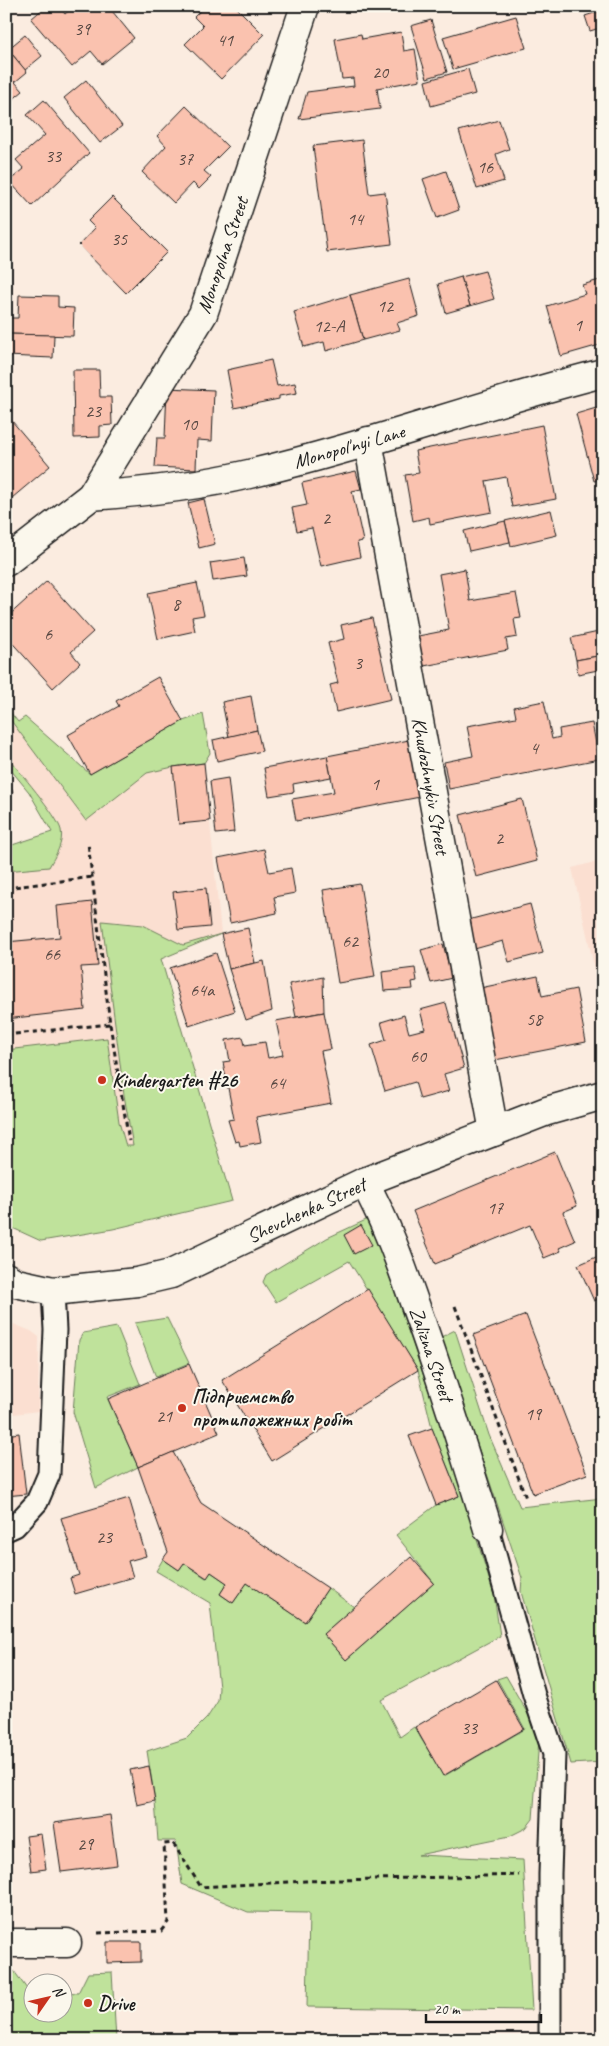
<svg xmlns="http://www.w3.org/2000/svg" width="609" height="2046" viewBox="0 0 609 2046" font-family="Caveat,sans-serif">
  <style>
    .built { fill: #fbdfd1 }
    .green { fill: #bfe29b; stroke: #6e7f5c }
    .building { fill: #fac2af; stroke: #1c1c1c }
    .lines { fill: none; stroke-linecap: round; stroke-linejoin: round }
    .service-casing { stroke: #1c1c1c; stroke-width: 25 }
    .minor-casing { stroke: #1c1c1c; stroke-width: 31 }
    .path { stroke: #1c1c1c; stroke-width: 3; stroke-dasharray: 5 4; stroke-linecap: butt }
    .service { stroke: #fbf7ec; stroke-width: 21 }
    .minor { stroke: #fbf7ec; stroke-width: 28 }
    .poi-dot { fill: #c8321e; stroke: #fbf7ec; stroke-width: 2 }
    .labels { text-anchor: middle; stroke-width: 4; stroke-linejoin: round; paint-order: stroke }
    .number-label { font-size: 18px; fill: #544641 }
    .street-label { font-size: 20px; fill: #1c1c1c; stroke: #fbf7ec }
    .poi-label { font-size: 20px; font-weight: bold; fill: #1c1c1c; stroke: #fbf7ec; text-anchor: start }
  </style>
  <rect width="100%" height="100%" fill="#fbece0"/>
  <filter id="ink" filterUnits="userSpaceOnUse"><feTurbulence type="fractalNoise" baseFrequency=".02" numOctaves="2"/><feDisplacementMap in="SourceGraphic" scale="10" xChannelSelector="R" yChannelSelector="G"/><feConvolveMatrix kernelMatrix="1 2 1 2 8 2 1 2 1" color-interpolation-filters="sRGB"/></filter>
  <g filter="url(#ink)">
    <g class="built">
      <path d="M203 714 210 753 204 763 221 934 161 959 232 1201 113 1229 41 1241 6 1225V847L52 832 29 792 6 764V731L25 717 90 774 183 721Z"/>
      <path d="M603 860V1006L572 868Z"/>
      <path d="M6 1321 31 1331 39 1337 38 1411 6 1415Z"/>
    </g>
    <g class="green">
      <path d="M6 707 18 722 25 717 90 774 183 721 203 714 210 753 204 763 173 767 147 773 86 821 6 714Z"/>
      <path d="M6 755C17 769 58 816 61 830 64 843 55 856 49 867L6 871V847L52 832 29 792 6 764Z"/>
      <path d="M102 921 143 925 183 945 221 934 161 959 232 1201 113 1229 41 1241 6 1225V1050L107 1038 119 1122 126 1146H133L124 1095Z"/>
      <path d="M366 1220 371 1223 450 1452 494 1595 500 1636 381 1700 400 1737 414 1727 444 1776 525 1729 497 1679 506 1676 529 1716 539 1739 533 1819 526 1828 510 1836 418 1855 523 1860 532 2010 307 2007 309 1913 248 1912 182 1884 176 1841H158L155 1801 147 1751 187 1738 207 1718 218 1701 219 1688 210 1603 156 1571 163 1559 179 1570 184 1563 206 1578 211 1572 227 1583 220 1594 233 1603 247 1583 305 1622 328 1588 354 1607 323 1634 346 1660 434 1583 396 1535 436 1505 459 1496 432 1428 418 1370 349 1261 276 1302 263 1282 266 1275 327 1238Z"/>
      <path d="M167 1318 189 1363 156 1377 135 1323Z"/>
      <path d="M117 1327 140 1384 107 1397 138 1467 96 1488 73 1412 79 1340 83 1333Z"/>
      <path d="M455 1330 489 1435 520 1507 603 1498V1762L571 1764 521 1592 522 1578 441 1337Z"/>
      <path d="M6 1971H14L27 1989H32V2014H62L63 1992 78 1993 88 1973 112 1972 116 2040H6Z"/>
    </g>
    <g class="building">
      <path d="M46 6H58L65 14 74 6H108L134 38 102 64 91 51 72 67 31 19Z"/>
      <path d="M205 6H235L264 35 221 79 185 44 203 26 194 17Z"/>
      <path d="M603 10V27L590 31 585 16Z"/>
      <path d="M516 16 526 48 453 69 443 37Z"/>
      <path d="M431 20 447 72 427 78 411 26Z"/>
      <path d="M401 32 404 51 415 49 420 80 377 88 380 109 299 119 307 92 354 86 353 78 342 79 335 39 361 34 362 39Z"/>
      <path d="M25 35 42 56 25 70 8 49Z"/>
      <path d="M6 47 27 72 15 82 23 91 6 105Z"/>
      <path d="M468 69 475 94 431 106 425 81Z"/>
      <path d="M86 80 122 126 100 143 64 98Z"/>
      <path d="M44 100 89 153 32 206 9 181 24 169 16 160 45 135 27 115Z"/>
      <path d="M186 106 228 147 204 171 211 177 199 189 193 183 174 203 142 172 166 146 157 136Z"/>
      <path d="M499 120 509 149 496 154 504 181 477 189 459 131Z"/>
      <path d="M362 140 369 194 385 192 392 244 327 252 313 146Z"/>
      <path d="M446 171 459 210 437 218 423 179Z"/>
      <path d="M112 197 167 252 126 293 79 245 95 228 88 221Z"/>
      <path d="M485 271 494 299 470 306 461 277Z"/>
      <path d="M461 277 470 306 446 313 438 284Z"/>
      <path d="M409 279 419 316 397 323 400 330 363 340 350 295Z"/>
      <path d="M603 279V344L561 356 547 306 585 294 582 285Z"/>
      <path d="M19 295 58 296V307L74 308 73 336 7 334V318H18Z"/>
      <path d="M350 295 363 340 326 351 324 342 304 347 294 312Z"/>
      <path d="M7 334 54 335 53 358 6 356Z"/>
      <path d="M271 360 277 386 295 383 297 393 279 396V399L234 408 227 370Z"/>
      <path d="M73 370H99L100 397H111L112 425 100 426V437L74 438Z"/>
      <path d="M167 388 214 390 212 441 197 440 196 469 155 467 157 438H165Z"/>
      <path d="M603 406V479L594 481 576 414Z"/>
      <path d="M6 414 50 466 6 503Z"/>
      <path d="M542 425 556 499 512 507 506 477 486 481 492 512 430 524 429 517 413 521 405 475 419 473 415 451Z"/>
      <path d="M356 471 361 489 352 491 363 541 357 542 360 557 321 566 312 528 297 531 292 508 307 505 302 483Z"/>
      <path d="M204 499 215 544 199 548 188 503Z"/>
      <path d="M551 510 557 535 511 546 505 521Z"/>
      <path d="M505 521 510 542 469 551 464 531Z"/>
      <path d="M244 558 247 576 213 581 210 563Z"/>
      <path d="M465 569 470 601 516 593 521 618 514 619 517 637 506 639 508 650 424 666 418 636 449 630 439 574Z"/>
      <path d="M47 581 93 632 71 652 80 663 53 688 6 636V618Z"/>
      <path d="M197 583 204 615 192 617 195 631 158 639 148 593Z"/>
      <path d="M372 618 391 699 336 712 330 685 338 683 328 643 344 639 341 625Z"/>
      <path d="M603 631V655L576 660 571 638Z"/>
      <path d="M603 655V669L578 674 576 660Z"/>
      <path d="M158 677 183 721 90 774 68 735 119 706 116 701Z"/>
      <path d="M251 696 257 730 229 737 222 702Z"/>
      <path d="M544 701 552 739 560 737 559 729 592 723 599 759 449 789 444 762 473 756 467 726 516 717 514 707Z"/>
      <path d="M257 730 262 751 217 761 213 740Z"/>
      <path d="M409 740 420 797 296 821 292 799 334 792 327 756Z"/>
      <path d="M327 756 331 777 293 784 294 792 269 796 264 768Z"/>
      <path d="M204 763 210 821 179 824 173 767Z"/>
      <path d="M228 778 234 832 216 834 210 781Z"/>
      <path d="M6 779 13 792 6 795Z"/>
      <path d="M522 799 537 861 476 877 460 815Z"/>
      <path d="M264 849 269 872 291 868 295 893 274 897 277 913 230 923 218 858Z"/>
      <path d="M599 867H603V889Z"/>
      <path d="M360 884 375 977 338 983 323 890Z"/>
      <path d="M206 888 210 927 178 930 173 892Z"/>
      <path d="M92 902 98 966 81 967 85 1010 6 1019V942L60 937 57 906Z"/>
      <path d="M530 904 543 953 509 962 503 941 471 950 464 921Z"/>
      <path d="M248 928 255 963 229 969 221 934Z"/>
      <path d="M443 944 452 978 431 983 421 950Z"/>
      <path d="M216 953 235 1011 189 1026 170 968Z"/>
      <path d="M264 961 272 1011 246 1020 229 969Z"/>
      <path d="M415 968 417 981 412 982 413 989 384 991 382 972Z"/>
      <path d="M538 976 542 996 576 989 586 1042 495 1060 480 988Z"/>
      <path d="M323 977 324 1012 296 1017 289 984Z"/>
      <path d="M446 1003 464 1068 444 1074 449 1091 420 1099 415 1082 385 1091 371 1045 386 1040 381 1022 404 1015 409 1033 425 1029 420 1010Z"/>
      <path d="M324 1012 331 1049 321 1051 331 1103 256 1117 261 1142 240 1146 239 1141 235 1142 228 1120 234 1119 223 1062 230 1061 226 1040 243 1037 245 1045 265 1042 268 1058 283 1055 276 1021Z"/>
      <path d="M555 1152 577 1206 563 1212 575 1241 559 1248 561 1251 544 1258 530 1225 435 1264 413 1211Z"/>
      <path d="M361 1225 372 1245 354 1254 344 1235Z"/>
      <path d="M603 1254V1297L594 1301 578 1265Z"/>
      <path d="M368 1289 418 1370 272 1461 222 1380Z"/>
      <path d="M526 1315 587 1474 533 1494 473 1335Z"/>
      <path d="M189 1364 219 1433 138 1467 108 1399Z"/>
      <path d="M432 1428 459 1496 436 1505 409 1436Z"/>
      <path d="M19 1433 26 1494 6 1496V1435Z"/>
      <path d="M173 1452 201 1503 328 1588 305 1622 247 1583 233 1603 220 1594 227 1583 211 1572 207 1578 184 1563 179 1570 163 1559 168 1552 138 1467Z"/>
      <path d="M129 1498 146 1556 128 1561 133 1577 75 1594 70 1578 79 1575 61 1518Z"/>
      <path d="M411 1557 434 1583 346 1660 323 1634Z"/>
      <path d="M496 1680 524 1729 443 1776 415 1727Z"/>
      <path d="M149 1766 155 1801 137 1805 130 1770Z"/>
      <path d="M110 1815 117 1865 61 1872 54 1823Z"/>
      <path d="M41 1834 46 1869 31 1871 26 1836Z"/>
      <path d="M6 1849 9 1878H6Z"/>
      <path d="M107 1942H141V1962L107 1963Z"/>
    </g>
    <g class="lines">
      <g class="service-casing">
        <g id="service">
          <path d="M488 1529 534 1695 554 1754 550 1874V2040"/>
          <path d="M6 1530 15 1526 37 1502 49 1474 55 1330 53 1291"/>
        </g>
      </g>
      <g class="minor-casing">
        <g id="minor">
          <path d="M368 441 494 1132"/>
          <path d="M91 496C144 492 198 486 249 474 368 446 484 403 603 373"/>
          <path d="M6 562 91 496 203 314 305 6"/>
          <path d="M364 1182C388 1225 403 1270 419 1316 444 1386 466 1458 488 1529"/>
          <path d="M6 1277 16 1283 53 1291 137 1282 171 1274 364 1182 547 1111 603 1095"/>
          <path d="M6 1943H67"/>
        </g>
      </g>
      <g class="path">
        <path d="M6 888 93 877"/>
        <path d="M110 1024 129 1141"/>
        <path d="M6 1035 110 1024 88 843"/>
        <path d="M455 1306 526 1498"/>
        <path d="M98 1933 161 1931 168 1922 164 1844 173 1843 201 1887 305 1881 519 1875"/>
      </g>
      <use href="#service" class="service"/>
      <use href="#minor" class="minor"/>
    </g>
  </g>
  <g class="poi-dot">
    <circle cx="102" cy="1080" r="5"/>
    <circle cx="182" cy="1408" r="5"/>
    <circle cx="88" cy="2003" r="5"/>
  </g>
  <g class="labels">
    <g class="number-label">
      <text x="82" y="35">39</text>
      <text x="225" y="46">41</text>
      <text x="380" y="78">20</text>
      <text x="53" y="162">33</text>
      <text x="185" y="165">37</text>
      <text x="485" y="173">16</text>
      <text x="355" y="225">14</text>
      <text x="119" y="245">35</text>
      <text x="385" y="312">12</text>
      <text x="578" y="331">1</text>
      <text x="329" y="332">12-А</text>
      <text x="93" y="417">23</text>
      <text x="189" y="430">10</text>
      <text x="326" y="524">2</text>
      <text x="176" y="610">8</text>
      <text x="48" y="640">6</text>
      <text x="358" y="669">3</text>
      <text x="534" y="754">4</text>
      <text x="375" y="790">1</text>
      <text x="499" y="844">2</text>
      <text x="350" y="947">62</text>
      <text x="52" y="960">66</text>
      <text x="202" y="996">64а</text>
      <text x="534" y="1025">58</text>
      <text x="418" y="1062">60</text>
      <text x="277" y="1089">64</text>
      <text x="495" y="1214">17</text>
      <text x="533" y="1420">19</text>
      <text x="164" y="1422">21</text>
      <text x="104" y="1543">23</text>
      <text x="469" y="1734">33</text>
      <text x="85" y="1850">29</text>
    </g>
    <g class="street-label">
      <text transform="translate(222 255) rotate(-71)" y="7">Monopolna Street</text>
      <text transform="translate(349 446) rotate(-16)" y="7">Monopol'nyi Lane</text>
      <text transform="translate(431 786) rotate(80)" y="7">Khudozhnykiv Street</text>
      <text transform="translate(306 1210) rotate(-25)" y="7">Shevchenka Street</text>
      <text transform="translate(432 1354) rotate(71)" y="7">Zalizna Street</text>
    </g>
    <g class="poi-label">
      <text x="112" y="1087">Kindergarten #26</text>
      <text x="192" y="1403">Підприємство<tspan x="192" dy="23">протипожежних робіт</tspan></text>
      <text x="98" y="2010">Drive</text>
    </g>
  </g>
  <rect width="609" height="2046" fill="none" stroke="#fbf7ec" stroke-width="25"/>
  <rect x="12" y="12" width="584" height="2021" fill="none" stroke="#1c1c1c" stroke-width="2" filter="url(#ink)"/>
  <g transform="translate(48 1998) rotate(56)"><circle r="24" fill="#fbf7ec" stroke="#a29f99"/>
  <path d="M0-4L9 19L0 12L-9 19Z" fill="#c8321e"/>
  <text y="-8" font-size="14" font-weight="bold" text-anchor="middle" fill="#1c1c1c">N</text>
  </g>
  <path d="M426 2014v8h115v-8" fill="none" stroke="#1c1c1c" stroke-width="2.5"/>
  <text x="434" y="2014" font-size="15" fill="#1c1c1c" stroke="#fbf7ec" stroke-width="4" paint-order="stroke">20 m</text>
</svg>
